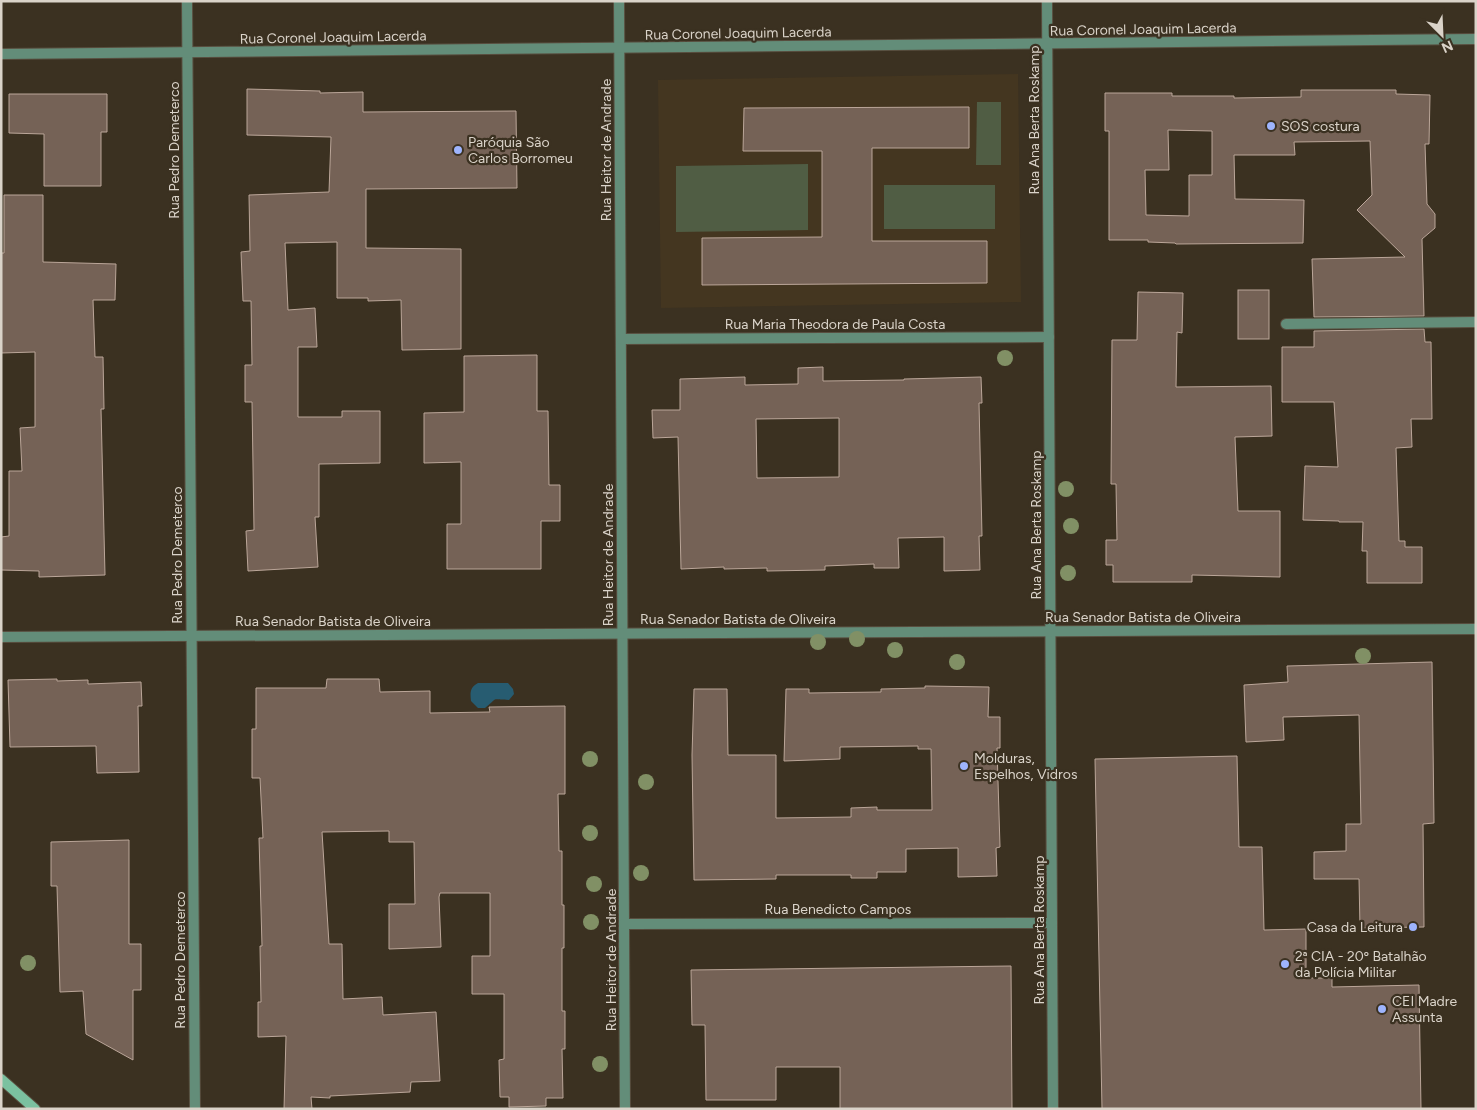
<svg xmlns="http://www.w3.org/2000/svg" width="1477" height="1110" viewBox="0 0 1477 1110" font-family="Figtree,sans-serif">
  <style>
    .built { fill: #443620 }
    .pitch { fill: #505d44 }
    .water { fill: #275c71 }
    .building { fill: #756256; stroke: #bba699; fill-rule: evenodd }
    .lines { fill: none; stroke-linecap: round; stroke-linejoin: round }
    .street-casing { stroke: #584e3f; stroke-width: 12 }
    .secondary-casing { stroke: #584e3f; stroke-width: 12 }
    .street { stroke: #638d79; stroke-width: 10 }
    .secondary { stroke: #7bc1a0; stroke-width: 10 }
    .tree { fill: #819065 }
    .poi-dot { fill: #9eb4fd; stroke: #3b3121; stroke-width: 2 }
    .labels { text-anchor: middle; stroke-width: 4.5; stroke-linejoin: round; paint-order: stroke }
    .street-label { font-size: 14px; fill: #dad3c9; stroke: #3b3121 }
    .poi-label { font-size: 14px; fill: #dad3c9; stroke: #3b3121; text-anchor: start }
  </style>
  <rect width="100%" height="100%" fill="#3b3121"/>
  <path class="built" d="M1018 74 1021 302 661 308 658 80Z"/>
  <g class="pitch">
    <path d="M977 102H1001V165H976Z"/>
    <path d="M808 164V230L676 232V166Z"/>
    <rect x="884" y="185" width="111" height="44"/>
  </g>
  <path class="water" d="M478 683H508L513 689 514 694 509 700C490 700 500 696 485 708H478L471 701C470 693 470 687 478 683Z"/>
  <g class="building">
    <path d="M247 89 320 91V93L363 92V112L516 111 517 188 366 189V248L461 249V349L402 350 401 300 368 301V298H337V242L285 243 288 310 315 308 317 347H298V417H342V411H380V463L319 464V517H315L318 567 248 571 246 531 254 530 252 402H245V365H252L251 301H243L241 252 250 251 249 195 329 192 331 137 247 135Z"/>
    <path d="M1301 90H1396V94L1430 95 1429 144H1425L1427 204 1435 214V228L1422 239 1424 316 1314 317 1312 259 1405 257 1357 210 1372 195 1370 141 1294 142 1295 155H1234L1235 199 1304 200 1303 243 1176 244 1175 243 1148 242V240H1109V131H1105V93H1172V96H1234V98L1301 97ZM1168 130 1212 131V175H1189V216L1146 215 1145 170H1169Z"/>
    <path d="M9 94H107V132H101V186H44V134L9 133Z"/>
    <path d="M969 107V148H872V241H987V283L702 285V238L822 237V151H743L744 108Z"/>
    <path d="M4 195H43V262L116 264 115 300H93L95 357H103L104 409H101L105 575 39 577V571L1 570V537L9 536V471H22L20 428 35 427V352L1 353V253H4Z"/>
    <rect x="1238" y="290" width="31" height="49"/>
    <path d="M1138 292 1183 293 1182 333 1177 332 1176 387 1271 386 1272 436 1235 437 1238 511H1280V577L1192 575V582H1113V565H1106V540H1117L1116 484H1111L1112 340H1137Z"/>
    <path d="M1424 329 1425 342H1431L1432 419H1411L1412 447 1396 448 1399 541H1405V547H1422V583H1367V551H1362L1363 522H1339V521L1303 520 1305 466 1338 467 1334 402H1282V347H1314V331Z"/>
    <path d="M537 355V411H548L549 485H560V521H541V569H447V524H461V462L424 463V413L464 412V356Z"/>
    <path d="M823 367V381L904 380V379L981 377 982 403H979L982 536H979L980 570 944 571V537L898 538 899 568H874V564L825 566V570L767 571V568L724 569V567L681 569 678 437 653 438 652 410H680V379L745 377V385L798 384V368ZM839 418V477L757 478 756 419Z"/>
    <path d="M1432 662 1434 823 1423 824 1424 927 1360 928 1359 879H1314V852L1346 851V824H1361L1359 715 1283 717 1284 740 1246 742 1244 685 1288 682 1287 666Z"/>
    <path d="M57 679V681L88 680V684L141 682 142 706H138L139 772 97 773 96 746 10 747 8 680Z"/>
    <path d="M327 679H379L380 692 430 691V713L490 712 489 707 565 706V794H558L559 851H562V905H564V948H562V1011H565V1049H562L563 1098H546V1106L509 1107V1097H500L499 1060 504 1059V994H472V956H490V893H440L439 897 441 947 389 949V904H415L414 842H389V831L322 832 329 944H342L343 999 382 997 383 1015 436 1012 440 1081 411 1082 410 1092 330 1096V1098L311 1097 312 1109H284L286 1036 258 1037V1002H261L260 946H262L259 838H263L260 778H252V729H256V688H326Z"/>
    <path d="M925 686 989 687 988 717H1000V748H997L1000 847 996 848 997 876 958 877V848L906 849V872H877V878H851V875H776V879L694 880 692 755 694 689H727L728 755H776V818L851 817V808L877 807V810H932L931 749H918V746L840 747V759L784 761 786 689H809V693L881 692V689L925 688Z"/>
    <path d="M1237 756 1239 847H1262L1264 930 1306 929V978H1332V987L1419 985 1421 1109H1102L1095 759Z"/>
    <path d="M129 840V944H141V990H133V1060L86 1034 83 991 60 992 57 886H51V842Z"/>
    <path d="M1011 966 1012 1109H840V1067H776V1100H706L705 1025H692L691 970Z"/>
  </g>
  <g class="lines">
    <g class="street-casing">
      <g id="street">
        <path d="M187 1 195 1109"/>
        <path d="M619 1 625 1109"/>
        <path d="M1047 1 1053 1109"/>
        <path d="M1 54 1476 39"/>
        <path d="M1286 324 1476 322"/>
        <path d="M621 339 1049 337"/>
        <path d="M1 637 1476 629"/>
        <path d="M624 924 1052 923"/>
      </g>
    </g>
    <g class="secondary-casing">
      <path id="secondary" d="M1 1079 35 1109"/>
    </g>
    <use href="#street" class="street"/>
    <use href="#secondary" class="secondary"/>
  </g>
  <g class="tree">
    <circle cx="1005" cy="358" r="8"/>
    <circle cx="1066" cy="489" r="8"/>
    <circle cx="1071" cy="526" r="8"/>
    <circle cx="1068" cy="573" r="8"/>
    <circle cx="857" cy="639" r="8"/>
    <circle cx="818" cy="642" r="8"/>
    <circle cx="895" cy="650" r="8"/>
    <circle cx="1363" cy="656" r="8"/>
    <circle cx="957" cy="662" r="8"/>
    <circle cx="590" cy="759" r="8"/>
    <circle cx="646" cy="782" r="8"/>
    <circle cx="590" cy="833" r="8"/>
    <circle cx="641" cy="873" r="8"/>
    <circle cx="594" cy="884" r="8"/>
    <circle cx="591" cy="922" r="8"/>
    <circle cx="28" cy="963" r="8"/>
    <circle cx="600" cy="1064" r="8"/>
  </g>
  <g class="poi-dot">
    <circle cx="1271" cy="126" r="5"/>
    <circle cx="458" cy="150" r="5"/>
    <circle cx="964" cy="766" r="5"/>
    <circle cx="1413" cy="927" r="5"/>
    <circle cx="1285" cy="964" r="5"/>
    <circle cx="1382" cy="1009" r="5"/>
  </g>
  <g class="labels">
    <g class="street-label">
      <text transform="translate(1143 29) rotate(-1)" y="5">Rua Coronel Joaquim Lacerda</text>
      <text transform="translate(738 33) rotate(-1)" y="5">Rua Coronel Joaquim Lacerda</text>
      <text transform="translate(333 37) rotate(-1)" y="5">Rua Coronel Joaquim Lacerda</text>
      <text transform="translate(1034 120) rotate(-90)" y="5">Rua Ana Berta Roskamp</text>
      <text transform="translate(174 150) rotate(-90)" y="5">Rua Pedro Demeterco</text>
      <text transform="translate(606 150) rotate(-90)" y="5">Rua Heitor de Andrade</text>
      <text x="835" y="329">Rua Maria Theodora de Paula Costa</text>
      <text transform="translate(1036 525) rotate(-90)" y="5">Rua Ana Berta Roskamp</text>
      <text transform="translate(177 555) rotate(-90)" y="5">Rua Pedro Demeterco</text>
      <text transform="translate(608 555) rotate(-90)" y="5">Rua Heitor de Andrade</text>
      <text x="1143" y="622">Rua Senador Batista de Oliveira</text>
      <text x="738" y="624">Rua Senador Batista de Oliveira</text>
      <text x="333" y="626">Rua Senador Batista de Oliveira</text>
      <text x="838" y="914">Rua Benedicto Campos</text>
      <text transform="translate(1039 930) rotate(-90)" y="5">Rua Ana Berta Roskamp</text>
      <text transform="translate(180 960) rotate(-90)" y="5">Rua Pedro Demeterco</text>
      <text transform="translate(611 960) rotate(-90)" y="5">Rua Heitor de Andrade</text>
    </g>
    <g class="poi-label">
      <text x="1281" y="131">SOS costura</text>
      <text x="468" y="147">Paróquia São<tspan x="468" dy="16">Carlos Borromeu</tspan></text>
      <text x="974" y="763">Molduras,<tspan x="974" dy="16">Espelhos, Vidros</tspan></text>
      <text x="1403" y="932" text-anchor="end">Casa da Leitura</text>
      <text x="1295" y="961">2ª CIA - 20º Batalhão<tspan x="1295" dy="16">da Polícia Militar</tspan></text>
      <text x="1392" y="1006">CEI Madre<tspan x="1392" dy="16">Assunta</tspan></text>
    </g>
  </g>
  <rect width="1477" height="1110" fill="none" stroke="#dad3c9" stroke-width="5"/>
  <g transform="translate(1442 35) rotate(156)" stroke="#3b3121" stroke-width="4" paint-order="stroke">
  <path d="M0-4L9 19L0 12L-9 19Z" fill="#dad3c9"/>
  <text y="-8" font-size="14" font-weight="bold" text-anchor="middle" fill="#dad3c9">N</text>
  </g>
</svg>
